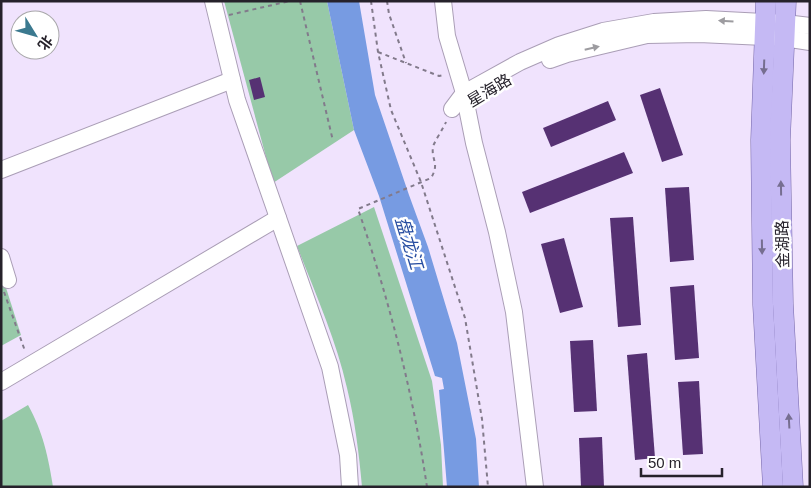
<svg xmlns="http://www.w3.org/2000/svg" width="811" height="488" viewBox="0 0 811 488" font-family="Helvetica,'Noto Sans SC',sans-serif">
  <style>
    .green { fill: #97c9a8 }
    .water { fill: #779be2 }
    .building { fill: #563173 }
    .lines { fill: none; stroke-linecap: round; stroke-linejoin: round }
    .minor-casing { stroke: #aa9eb6; stroke-width: 18 }
    .major-casing { stroke: #7466a8; stroke-width: 21 }
    .path { stroke: #827a8b; stroke-width: 2; stroke-dasharray: 4 4; stroke-linecap: butt }
    .minor { stroke: #fff; stroke-width: 16 }
    .major { stroke: #c5b9f4; stroke-width: 20 }
    .oneway { fill: #9d9ca0 }
    .oneway2 { fill: #766e90 }
    .labels { text-anchor: middle; stroke-width: 5; stroke-linejoin: round; paint-order: stroke }
    .street-label { font-size: 16px; fill: #26222b; stroke: #fff }
    .water-label { font-size: 18px; font-style: italic; fill: #274da0; stroke: #fff }
  </style>
  <rect width="100%" height="100%" fill="#f0e3fd"/>
  <g class="green">
    <path d="M224 1H327L354 130 273 183Z"/>
    <path d="M374 207 432 381 441 445 443 487H362C359 453 355 421 347 388 336 339 315 293 297 246Z"/>
    <path d="M1 272 21 335 1 346Z"/>
    <path d="M28 405C43 432 48 456 53 487H1V421Z"/>
  </g>
  <path class="water" d="M327 1H359L375 95 409 195 428 247 457 343 476 439 479 487H447L439 390 444 389 442 378 435 376 379 196 354 130Z"/>
  <g class="building">
    <path d="M260 77 265 97 254 100 249 80Z"/>
    <path d="M660 88 683 155 662 162 640 95Z"/>
    <path d="M608 101 616 120 551 147 543 128Z"/>
    <path d="M624 152 633 173 530 213 522 192Z"/>
    <path d="M689 187 694 260 670 262 665 188Z"/>
    <path d="M633 217 641 325 618 327 610 218Z"/>
    <path d="M564 238 583 307 560 313 541 244Z"/>
    <path d="M694 285 699 358 675 360 670 287Z"/>
    <path d="M593 340 597 411 574 412 570 341Z"/>
    <path d="M647 353 655 458 635 460 627 355Z"/>
    <path d="M699 381 703 454 683 455 678 382Z"/>
    <path d="M602 437 604 487H581L579 438Z"/>
  </g>
  <g class="lines">
    <g class="minor-casing">
      <g id="minor">
        <path d="M213 1 237 100 330 367 348 455 350 487"/>
        <path d="M443 1 447 36 464 93 474 143 497 232 514 312 535 487"/>
        <path d="M550 60 567 54 647 35 699 34 784 38 810 42"/>
        <path d="M452 109 464 93 520 62 559 45 603 31 654 22 706 19 785 23 810 26"/>
        <path d="M1 170 232 80"/>
        <path d="M1 257 8 280"/>
        <path d="M1 382 278 218"/>
      </g>
    </g>
    <g class="major-casing">
      <g id="major">
        <path d="M766 1 761 140 763 305 773 487"/>
        <path d="M786 1 780 140 783 304 793 487"/>
      </g>
    </g>
    <g class="path">
      <path d="M300 1 333 141"/>
      <path d="M371 1 378 52 391 110 421 182 465 318 482 419 488 487"/>
      <path d="M387 1 389 14 406 63"/>
      <path d="M229 15 290 1"/>
      <path d="M378 52 439 76 444 75"/>
      <path d="M4 292 25 351"/>
      <path d="M427 487C413 393 389 299 358 209L431 178C440 163 431 160 433 147 433 144 444 127 446 122"/>
    </g>
    <use href="#minor" class="minor"/>
    <use href="#major" class="major"/>
  </g>
  <defs><path id="oneway-solid" d="M-6-.8H1V-3.2L6.5 0L1 3.2V.8H-6Z" transform="scale(1.25)"/></defs>
  <g class="oneway">
    <use href="#oneway-solid" transform="translate(726 21) rotate(-176)"/>
    <use href="#oneway-solid" transform="translate(592 48) rotate(-13)"/>
  </g>
  <g class="oneway2">
    <use href="#oneway-solid" transform="translate(764 67) rotate(92)"/>
    <use href="#oneway-solid" transform="translate(781 188) rotate(-91)"/>
    <use href="#oneway-solid" transform="translate(762 247) rotate(89)"/>
    <use href="#oneway-solid" transform="translate(789 421) rotate(-93)"/>
  </g>
  <g class="labels">
    <g class="street-label">
      <text transform="translate(489 90) rotate(-31)" y="6">星海路</text>
      <text transform="translate(782 244) rotate(-91)" y="6">金湖路</text>
    </g>
    <g class="water-label">
      <text transform="translate(409 243) rotate(73)" y="6">盘龙江</text>
    </g>
  </g>
  <rect width="811" height="488" fill="none" stroke="#26222b" stroke-width="5"/>
  <g transform="translate(35 35) rotate(127)"><circle r="24" fill="#ffffff" stroke="#a8a7aa"/>
  <path d="M0-4L9 19L0 12L-9 19Z" fill="#3b798f"/>
  <text y="-8" font-size="14" font-weight="bold" text-anchor="middle" fill="#26222b">北</text>
  </g>
  <path d="M641 468v8h81v-8" fill="none" stroke="#26222b" stroke-width="2.5"/>
  <text x="648" y="468" font-size="15" fill="#26222b" stroke="#ffffff" stroke-width="4" paint-order="stroke">50 m</text>
</svg>
